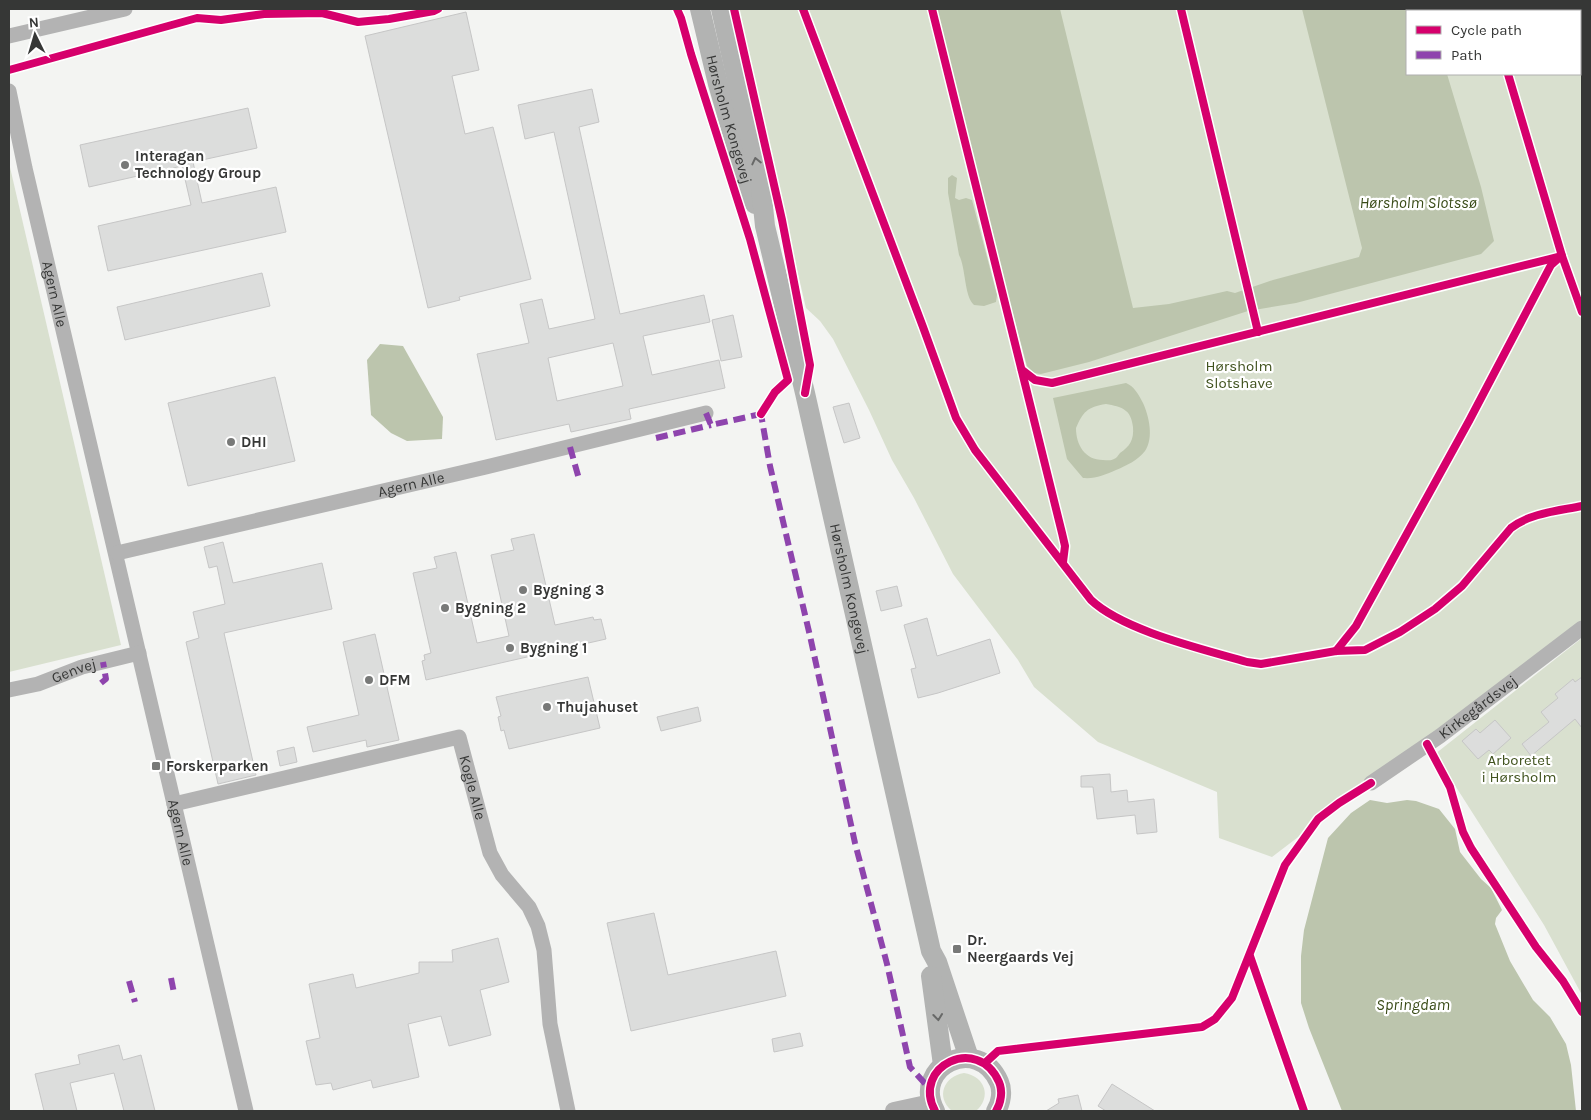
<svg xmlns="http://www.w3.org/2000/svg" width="1591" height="1120" viewBox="0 0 1591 1120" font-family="Karla,sans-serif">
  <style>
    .green { fill: #d9e0cf; fill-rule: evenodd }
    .water { fill: #bcc5ad; fill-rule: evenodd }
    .building { fill: #dcdddc; stroke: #c6c6c6; fill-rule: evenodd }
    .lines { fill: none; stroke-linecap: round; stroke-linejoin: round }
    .minor { stroke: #b3b3b3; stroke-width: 15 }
    .tertiary { stroke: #b3b3b3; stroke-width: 18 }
    .secondary { stroke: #b2b3b2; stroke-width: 20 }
    .quiet { stroke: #8e44ad; stroke-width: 6; stroke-dasharray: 12 6; stroke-linecap: butt }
    .cycleway-casing { stroke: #fff; stroke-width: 11 }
    .cycleway { stroke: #d6006c; stroke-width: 8 }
    .oneway { stroke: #686968 }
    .poi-dot { fill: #787978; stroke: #fff; stroke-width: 2 }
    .labels { text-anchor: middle; stroke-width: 4.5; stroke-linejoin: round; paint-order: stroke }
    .street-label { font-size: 15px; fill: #363736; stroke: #fff }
    .poi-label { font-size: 15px; font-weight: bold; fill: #363736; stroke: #fff; text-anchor: start }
    .park-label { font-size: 15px; fill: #41531f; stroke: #fff }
    .water-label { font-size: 16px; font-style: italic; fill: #394b17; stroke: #fff }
  </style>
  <rect width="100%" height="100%" fill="#f3f4f2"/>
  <g class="green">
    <path d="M736 9H1582V620L1272 857 1219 838 1217 792 1098 742 1034 687 1018 660 953 574 914 498 892 460 869 410 833 339 820 321 806 308ZM1407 11H1580V74H1407Z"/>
    <path d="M9 163 121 645 9 672Z"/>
    <path d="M1582 638V995L1544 925 1435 754Z"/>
    <path d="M964 1073C985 1076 992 1097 976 1111H952C935 1097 944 1076 964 1073Z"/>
  </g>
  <g class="water">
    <path d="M937 9H1060L1133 308 1169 304 1227 291 1235 293 1273 280 1359 257 1362 248 1302 9H1427L1428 11H1407V74H1447L1481 187 1494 241 1481 254 1296 303 1248 311 1089 362 1041 374 1034 373 1027 366 1003 277Z"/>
    <path d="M952 175 957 178 955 198 959 200 966 198 972 200 997 295 996 302 984 306 974 305C964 296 966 268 959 255L948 193V178Z"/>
    <path d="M380 344 403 346 443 417 442 439 407 441 391 433 371 415 367 360Z"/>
    <path d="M1126 383C1134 386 1139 395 1143 403 1149 416 1154 438 1145 451 1138 460 1126 466 1116 470 1104 475 1096 479 1083 478L1067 459 1053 398ZM1106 404C1122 407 1131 409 1133 427 1134 440 1130 446 1120 453 1118 455 1117 458 1114 459 1111 461 1107 460 1103 460 1085 460 1076 445 1076 428 1083 412 1087 407 1106 404Z"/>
    <path d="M1370 800 1387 803 1407 800 1416 801 1439 809 1455 829 1460 852 1481 879 1491 888 1502 910 1496 918 1495 924 1510 961 1533 1000 1550 1017 1566 1044 1571 1065 1576 1111H1342L1309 1028 1301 1003V956L1304 930 1328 838 1351 813Z"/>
  </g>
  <g class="building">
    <path d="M466 12 479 70 452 76 465 134 493 127 531 279 459 297 460 300 428 308 365 36Z"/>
    <path d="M592 89 599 122 579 127 620 314 704 295 710 322 643 336 652 375 719 360 725 388 629 409 631 419 571 432 569 424 496 440 477 354 529 343 520 304 542 299 549 329 595 319 554 132 525 139 518 105ZM613 343 623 386 557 401 548 358Z"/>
    <path d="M248 108 257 148 193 162 202 203 276 187 286 232 108 271 98 226 191 205 182 166 89 187 80 145Z"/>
    <path d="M262 273 270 306 125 340 117 307Z"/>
    <path d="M733 315 742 357 721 361 712 320Z"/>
    <path d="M275 377 295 461 188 486 168 403Z"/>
    <path d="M849 403 860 438 844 443 833 407Z"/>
    <path d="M534 534 555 625 593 617 594 620 601 619 606 639 426 680 422 661 425 660 424 655 431 653 413 573 437 568 434 557 456 552 477 643 509 636 491 555 514 550 511 539Z"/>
    <path d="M223 542 233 583 322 563 332 609 224 633 256 775 218 784 186 642 199 638 193 612 225 604 217 566 209 568 204 547Z"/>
    <path d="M897 586 902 606 881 611 876 591Z"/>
    <path d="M927 618 937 656 990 639 1000 673 938 693 918 698 911 669 916 668 904 625Z"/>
    <path d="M375 634 399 740 367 747 366 740 313 752 307 727 359 715 343 642Z"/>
    <path d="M588 677 600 728 509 749 504 730 501 731 498 717 501 716 496 697Z"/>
    <path d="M1582 677V728L1575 719 1531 756 1522 744 1549 722 1541 712 1558 698 1555 694 1573 679 1575 682Z"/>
    <path d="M698 707 701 721 661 731 657 717Z"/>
    <path d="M1495 720 1511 738 1493 754 1489 750 1478 759 1462 741 1476 729 1480 733Z"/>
    <path d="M294 747 297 762 280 766 277 751Z"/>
    <path d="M1110 774 1111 792 1127 790 1128 802 1154 799 1157 832 1137 834 1135 815 1097 819 1093 787H1081V776Z"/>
    <path d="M654 913 668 975 776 951 786 996 631 1031 607 923Z"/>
    <path d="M498 938 509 982 480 990 491 1035 449 1046 441 1016 408 1024 419 1077 373 1088 371 1080 333 1090 331 1083 316 1085 306 1041 320 1038 309 984 353 974 356 988 419 973V962H453L452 950Z"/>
    <path d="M800 1033 803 1046 774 1052 772 1039Z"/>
    <path d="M119 1045 123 1060 141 1055 155 1111H124L114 1073 70 1083 77 1111H44L35 1074 80 1064 78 1055Z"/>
    <path d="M1112 1084 1155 1111H1106L1098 1106Z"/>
    <path d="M1078 1095 1082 1111H1046L1059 1103 1058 1099Z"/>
  </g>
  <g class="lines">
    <g class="minor">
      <path d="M9 36 125 9"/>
      <path id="s1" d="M9 91 25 168 246 1111"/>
      <path id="s2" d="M117 553 486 467 706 413"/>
      <path id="s3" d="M9 690 38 684 82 667 139 653"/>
      <path id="s4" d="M1371 783 1440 736 1582 628"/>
      <path id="s5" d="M174 804 459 737 490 853 502 875 529 907 538 926 544 950 550 1024 568 1111"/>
    </g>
    <path class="tertiary" d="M894 1111 931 1103"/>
    <g class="secondary">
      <path id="s6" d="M700 9 718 84 749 190 755 204"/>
      <path id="s7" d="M721 9 761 187 765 226 805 393 931 951 937 962 969 1058"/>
      <path d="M931 976 943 1065"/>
      <path d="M935 1111C911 1066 978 1034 999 1082 1003 1091 1001 1103 996 1111"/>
    </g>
    <g class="quiet">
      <path d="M763 411 761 414 770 466 810 636 855 843 887 964 910 1067 930 1089"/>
      <path d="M706 413 711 425 761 414"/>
      <path d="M656 438 711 425"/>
      <path d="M570 447 579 479"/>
      <path d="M101 683 106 679 103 662"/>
      <path d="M9 964H10"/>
      <path d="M171 978 174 993"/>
      <path d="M129 981 135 1002"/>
    </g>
    <g class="cycleway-casing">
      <g id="cycleway">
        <path d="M677 9 681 18 691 54 750 239 788 380 775 392 761 414"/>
        <path d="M734 9 782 220 810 365 805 393"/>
        <path d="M803 9 923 327 956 418 975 450 1091 600C1124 631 1203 649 1247 662L1261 664 1336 651 1365 650 1400 632 1435 609 1462 586 1511 528C1530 513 1558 511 1582 506"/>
        <path d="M932 9 1062 533 1065 546 1063 562"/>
        <path d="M1181 9 1258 332"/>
        <path d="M9 70 197 18 221 20 264 14 322 13 358 22 389 19 434 11 438 9"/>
        <path d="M1508 74 1562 256 1582 312"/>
        <path d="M1022 370 1035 380 1052 383 1562 256"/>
        <path d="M1336 651 1356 626 1469 421 1551 265 1560 257"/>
        <path d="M1427 744 1450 787 1463 832 1471 848 1536 947 1563 981 1582 1012"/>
        <path d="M1250 956 1304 1111"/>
        <path d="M985 1063 998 1051 1202 1027 1215 1019 1232 998 1285 865 1318 819 1339 803 1371 783"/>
        <path d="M935 1111C911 1066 978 1034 999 1082 1003 1091 1001 1103 996 1111"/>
      </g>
    </g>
    <use href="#cycleway" class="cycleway"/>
  </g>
  <defs><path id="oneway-chevron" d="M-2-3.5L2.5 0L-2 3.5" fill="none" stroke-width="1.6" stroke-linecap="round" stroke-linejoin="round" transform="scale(1.25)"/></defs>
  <g class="oneway">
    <use href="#oneway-chevron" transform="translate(756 161) rotate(-103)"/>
    <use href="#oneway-chevron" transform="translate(938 1017) rotate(83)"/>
  </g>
  <g class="poi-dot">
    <circle cx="125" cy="165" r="5"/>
    <circle cx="231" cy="442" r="5"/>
    <circle cx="523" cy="590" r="5"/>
    <circle cx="445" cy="608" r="5"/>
    <circle cx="510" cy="648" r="5"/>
    <circle cx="369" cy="680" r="5"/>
    <circle cx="547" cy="707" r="5"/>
    <rect x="151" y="761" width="10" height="10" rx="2.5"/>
    <rect x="952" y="944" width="10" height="10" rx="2.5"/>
  </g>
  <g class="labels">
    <g class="street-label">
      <text dy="5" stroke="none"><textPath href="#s6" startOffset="114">Hørsholm Kongevej</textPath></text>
      <text dy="5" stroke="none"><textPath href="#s1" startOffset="208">Agern Alle</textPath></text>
      <text dy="5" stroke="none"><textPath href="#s2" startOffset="302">Agern Alle</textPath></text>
      <text dy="5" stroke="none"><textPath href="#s7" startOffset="594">Hørsholm Kongevej</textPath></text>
      <text dy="5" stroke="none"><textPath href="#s3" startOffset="68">Genvej</textPath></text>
      <text dy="5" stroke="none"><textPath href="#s4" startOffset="131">Kirkegårdsvej</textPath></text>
      <text dy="5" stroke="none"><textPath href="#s5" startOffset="345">Kogle Alle</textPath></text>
      <text dy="5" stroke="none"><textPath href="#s1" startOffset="761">Agern Alle</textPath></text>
    </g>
    <g class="poi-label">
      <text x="135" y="161">Interagan<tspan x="135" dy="17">Technology Group</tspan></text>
      <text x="241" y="447">DHI</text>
      <text x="533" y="595">Bygning 3</text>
      <text x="455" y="613">Bygning 2</text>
      <text x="520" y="653">Bygning 1</text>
      <text x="379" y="685">DFM</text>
      <text x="557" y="712">Thujahuset</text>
      <text x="166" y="771">Forskerparken</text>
      <text x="967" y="945">Dr.<tspan x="967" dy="17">Neergaards Vej</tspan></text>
    </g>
    <g class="park-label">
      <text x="1239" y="371">Hørsholm<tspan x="1239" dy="17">Slotshave</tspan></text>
      <text x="1519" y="765">Arboretet<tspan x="1519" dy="17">i Hørsholm</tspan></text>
    </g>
    <g class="water-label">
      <text x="1418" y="208">Hørsholm Slotssø</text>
      <text x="1413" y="1010">Springdam</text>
    </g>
  </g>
  <rect width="1591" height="1120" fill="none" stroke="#363736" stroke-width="20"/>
  <rect x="1406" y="10" width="175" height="65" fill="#ffffff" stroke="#afafaf"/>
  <rect x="1416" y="26" width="25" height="8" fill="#d6006c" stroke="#afafaf"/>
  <text x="1451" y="35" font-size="15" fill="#363736">Cycle path</text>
  <rect x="1416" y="51" width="25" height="8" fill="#8e44ad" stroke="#afafaf"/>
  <text x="1451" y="60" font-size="15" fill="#363736">Path</text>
  <g transform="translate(35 35) rotate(355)" stroke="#ffffff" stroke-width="4" paint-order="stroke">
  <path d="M0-4L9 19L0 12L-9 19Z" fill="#363736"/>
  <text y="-8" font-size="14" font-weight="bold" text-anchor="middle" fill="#363736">N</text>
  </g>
</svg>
